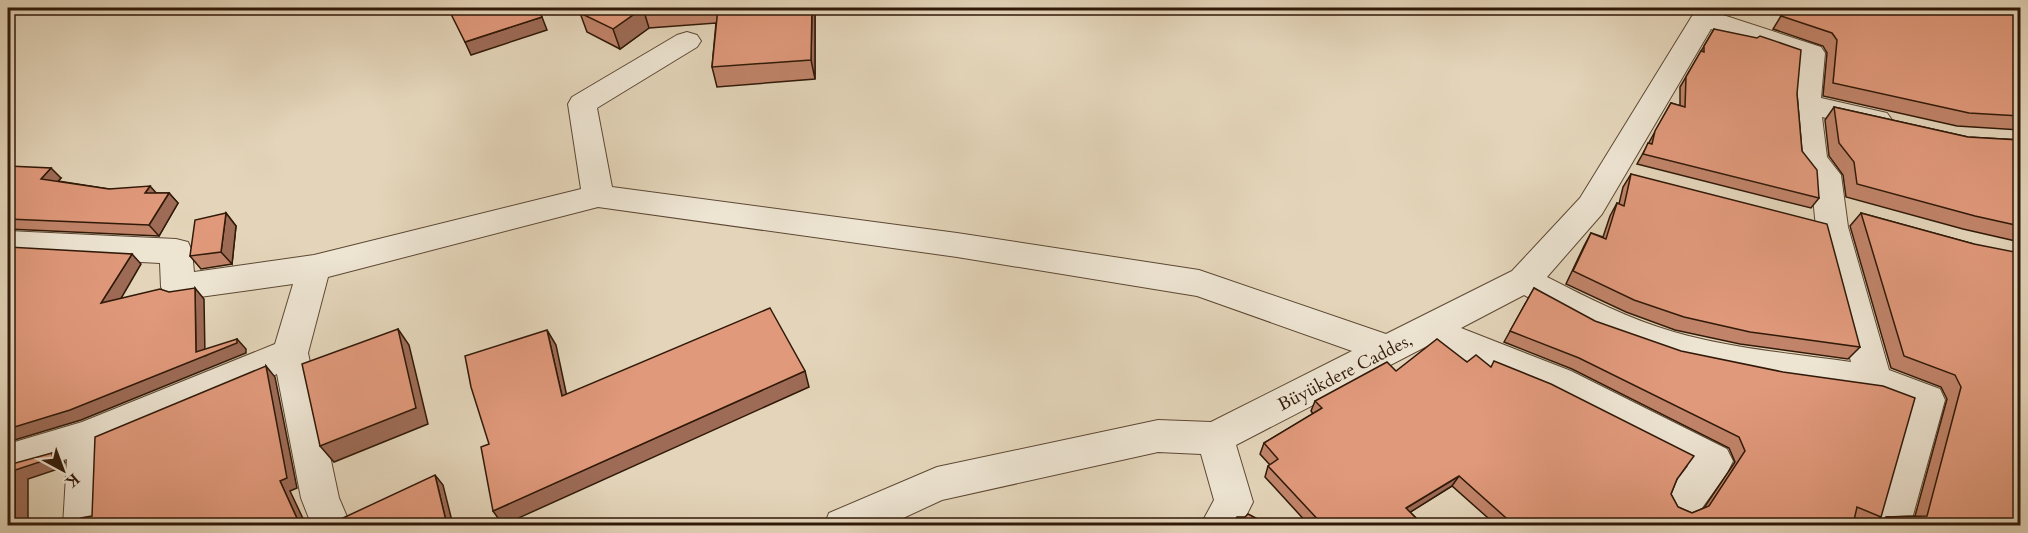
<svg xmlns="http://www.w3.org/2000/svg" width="2028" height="533" viewBox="0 0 2028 533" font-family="Cardo,serif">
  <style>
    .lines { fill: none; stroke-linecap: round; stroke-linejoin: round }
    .minor-casing { stroke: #5d4834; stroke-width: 2 }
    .minor { fill: #ede4d2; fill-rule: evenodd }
    .wall { fill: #c1846a; stroke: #301908; stroke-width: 1.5 }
    .shaded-wall { fill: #9d6b56; stroke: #301908; stroke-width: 1.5 }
    .building { fill: #e0997b; stroke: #301908; stroke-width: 1.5 }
    .labels { text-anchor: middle; stroke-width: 5; stroke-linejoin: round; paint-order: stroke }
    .street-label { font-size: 18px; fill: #301908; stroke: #ede4d2 }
  </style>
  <rect width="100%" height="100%" fill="#e4d5ba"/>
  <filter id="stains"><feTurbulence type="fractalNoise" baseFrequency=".00333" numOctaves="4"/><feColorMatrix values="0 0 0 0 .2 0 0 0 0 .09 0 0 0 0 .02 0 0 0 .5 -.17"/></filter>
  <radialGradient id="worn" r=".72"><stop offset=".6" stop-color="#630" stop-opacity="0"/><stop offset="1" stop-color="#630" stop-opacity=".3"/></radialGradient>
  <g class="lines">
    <g class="minor-casing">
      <path id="minor" d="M1697 8H1723L1720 14 1821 47 1825 53 1821 98 1887 113 1892 120 1887 127 1877 130 1822 117 1827 157 1841 175 1848 227 1889 370 1940 389 1945 400 1910 526H1870L1906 408 1872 395 1773 381 1673 360 1589 330 1524 295 1461 328 1571 371 1727 449 1733 461 1727 473 1697 515 1683 521 1669 515 1664 503 1669 491 1688 466 1545 393 1429 345 1236 445 1253 502 1241 526H1200L1214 500 1201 454 1158 452 942 500 886 526H824L829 513 937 467 1158 420 1211 422 1352 351 1197 296 957 257 598 207 328 277 308 353 339 498 351 526H312L301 498 277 374 105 446 103 526H63L67 459 8 476V444L82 422 275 344 293 284 178 300 166 296 161 287 160 263 8 255V231L176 239 188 242 192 251 194 272 314 255 581 189 568 104 572 97 677 35 687 32 697 35 701 41 697 47 597 108 612 187 957 233 1199 270 1386 334 1512 271 1580 198ZM1711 29 1797 58 1792 104 1797 161 1811 179 1816 227 1851 362C1794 354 1729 348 1674 332 1629 319 1588 298 1547 277L1602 214Z"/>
    </g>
    <use href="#minor" class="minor"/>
  </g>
  <g class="wall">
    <path d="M584 8H815V79L717 87 712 67 716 23 649 28 620 49 587 32 580 13Z"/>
    <path d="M2020 8V130L1957 126 1823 96 1827 53 1823 46 1773 29 1781 16Z"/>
    <path d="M1714 29 1797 94 1802 151 1819 198 1811 208 1637 164 1671 103 1680 106V87Z"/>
    <path d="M1834 107 1968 137 2020 140V242L1963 229 1846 197 1843 175 1829 156 1825 120Z"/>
    <path d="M8 166 61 178 58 181 109 189 156 193H169L178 203 159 236 8 229Z"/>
    <path d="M1631 174 1860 347 1848 359 1740 344 1675 330 1626 312 1566 284 1584 246 1591 233 1603 237 1610 216 1617 203 1619 204 1623 187Z"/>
    <path d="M226 213 236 226 232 264 201 269 190 256Z"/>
    <path d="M1861 213 1974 244 2020 525H1875L1886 517 1915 516 1947 399 1941 387 1891 368 1850 226Z"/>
    <path d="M1534 288 1881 517 1870 525H1865L1854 521 1853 525H1496L1452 486 1410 512 1423 525H1309L1265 477 1268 466 1270 465 1260 454 1264 443 1313 414 1311 411 1315 401 1396 371 1467 362 1491 367 1677 479 1671 494 1678 507 1692 513 1704 508 1735 462 1729 448 1572 369 1504 342Z"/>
  </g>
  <g class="shaded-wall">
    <path d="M643 8 649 28 620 49 613 29Z"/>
    <path d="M812 8H815V79L811 60Z"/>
    <path d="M542 17 547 30 471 55 465 42Z"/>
    <path d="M51 168 61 178 51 189 41 179Z"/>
    <path d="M150 186 159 196 145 193Z"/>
    <path d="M169 193 178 203 159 236 149 225Z"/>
    <path d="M226 213 236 226 232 264 221 252Z"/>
    <path d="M132 254 141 264 112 314 101 303Z"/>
    <path d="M195 288 204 299 205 356 237 339 246 349V353L81 420 8 442V429L196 352Z"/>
    <path d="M398 329 409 345 428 424 334 462 320 446Z"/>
    <path d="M547 330 556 345 570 411 562 396Z"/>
    <path d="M266 366 275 377 297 488 290 491 306 525H300L280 481Z"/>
    <path d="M805 371 809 387 503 525 493 511Z"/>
    <path d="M52 453 65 462 64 467 28 479V525H15V470Z"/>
    <path d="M435 475 443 485 453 525H447Z"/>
    <path d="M1459 476 1452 486 1401 518 1406 508Z"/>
  </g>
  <g class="building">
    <path d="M448 8H537L542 17 465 42Z"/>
    <path d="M584 8H658H643L613 29 580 13Z"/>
    <path d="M718 8H812L811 60 712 67Z"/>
    <path d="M1791 8H2020V116L1969 113 1833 83 1837 40 1832 33 1781 16Z"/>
    <path d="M1714 29 1757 38 1760 36 1801 50 1797 94 1802 151 1817 170 1819 198 1643 154 1648 143 1652 144 1655 131 1671 103 1685 107 1686 77 1701 51 1704 52V46Z"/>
    <path d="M1834 107 1968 137 2020 140V226L1975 216 1857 184 1854 162 1839 143Z"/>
    <path d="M8 166 51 168 41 179 109 189 150 186 145 193H169L149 225 8 219Z"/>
    <path d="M1631 174 1827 224 1860 347 1750 332 1684 317 1634 300 1573 271 1591 233 1606 239 1617 203 1624 206Z"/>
    <path d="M226 213 221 252 190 256 195 220Z"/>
    <path d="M1861 213 1974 244 2020 253V525H1907L1886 517 1927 516 1961 387 1955 375 1904 356Z"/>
    <path d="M8 247 132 254 101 303 160 289 169 292 195 288 196 352 237 339V343L70 410 8 429Z"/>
    <path d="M1534 288 1595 321 1681 351 1783 372 1883 386 1915 398 1881 517 1857 507 1853 525H1514L1459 476 1406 508 1423 525H1330L1327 522 1326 525H1323L1268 466 1278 459 1264 443 1322 408 1315 401 1387 362 1396 371 1437 339 1467 362 1476 355 1491 367 1494 361 1551 384 1694 456 1677 479 1671 494 1678 507 1692 513 1709 506 1745 451 1739 437 1579 358 1510 331Z"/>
    <path d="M770 308 805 371 493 511 481 447 489 444 471 387 465 356 547 330 562 396Z"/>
    <path d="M398 329 416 408 320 446 302 364Z"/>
    <path d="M266 366 287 478 280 481 300 525H81V518L92 516 95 437Z"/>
    <path d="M52 453V458L15 470V525H8V465Z"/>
    <path d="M435 475 447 525H328Z"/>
    <path d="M1248 514 1269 525H1231L1237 517H1245Z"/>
  </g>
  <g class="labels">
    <g class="street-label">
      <text transform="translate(1345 372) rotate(-27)" y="6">Büyükdere Caddes,</text>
    </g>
  </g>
  <rect width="2028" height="533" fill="none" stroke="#e4d5ba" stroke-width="30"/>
  <rect x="9" y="9" width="2010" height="515" fill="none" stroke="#301908" stroke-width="3"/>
  <rect x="15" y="15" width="1998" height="503" fill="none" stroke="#301908" stroke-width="1.5"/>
  <g transform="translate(63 470) rotate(139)" stroke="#ede4d2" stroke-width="4.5" paint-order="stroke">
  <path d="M0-4.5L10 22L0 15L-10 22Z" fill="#301908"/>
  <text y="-9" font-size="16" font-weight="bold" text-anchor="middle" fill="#301908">K</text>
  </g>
  <rect width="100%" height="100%" filter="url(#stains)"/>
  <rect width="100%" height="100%" fill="url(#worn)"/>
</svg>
